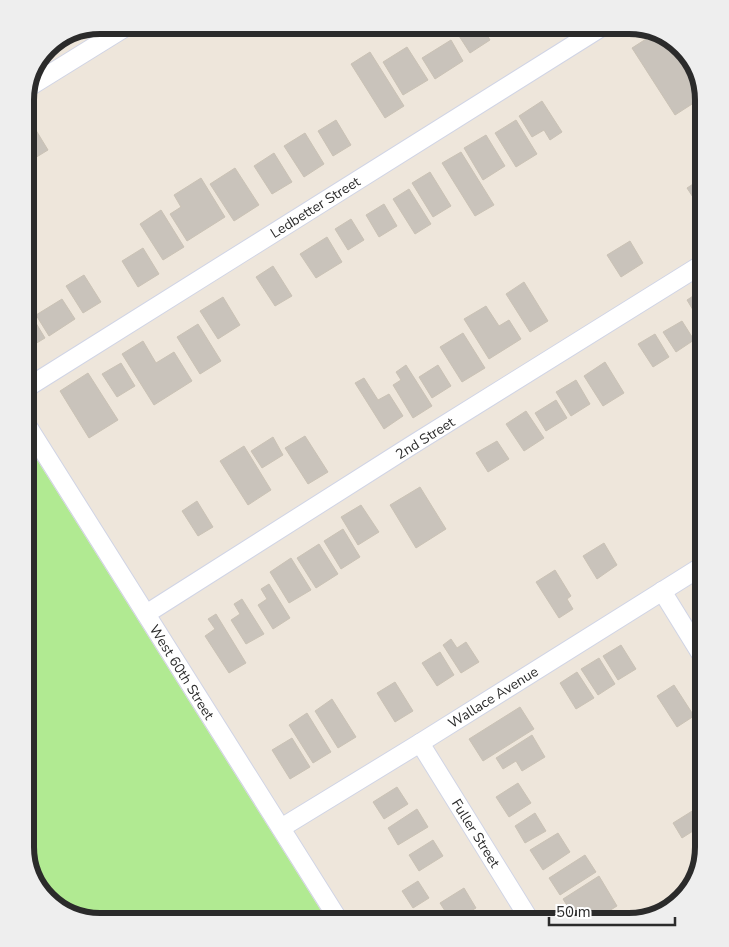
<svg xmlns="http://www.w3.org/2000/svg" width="729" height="947" viewBox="0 0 729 947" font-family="'Nunito Sans',sans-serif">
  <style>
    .green { fill: #b1ea92 }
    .building { fill: #c9c3bb; stroke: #cac2b5 }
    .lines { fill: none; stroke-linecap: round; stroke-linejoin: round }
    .minor-casing { stroke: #d0d4e5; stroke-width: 20 }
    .minor { stroke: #fff; stroke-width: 18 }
    .labels { text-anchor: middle; stroke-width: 5; stroke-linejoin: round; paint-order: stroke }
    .street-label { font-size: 14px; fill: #2b2b2b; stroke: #fff }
    .rim { fill: none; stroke: #2b2b2b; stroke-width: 6 }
  </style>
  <rect width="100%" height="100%" fill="#eee6db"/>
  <path class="green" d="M25 441 328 922H95L62 912 37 888 25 847Z"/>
  <g class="building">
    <path d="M216 25H237L238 27 223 36Z"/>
    <path d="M452 25H481L490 40 470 53Z"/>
    <path d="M495 25H518L502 35Z"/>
    <path d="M657 32 666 35 692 59 703 97 675 115 632 48Z"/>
    <path d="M451 40 463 61 435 79 422 58Z"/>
    <path d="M407 47 428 80 403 95 383 62Z"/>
    <path d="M370 52 404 106 385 118 351 64Z"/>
    <path d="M542 101 562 132 550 140 544 130 532 137 519 116Z"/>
    <path d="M336 120 351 145 333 156 318 131Z"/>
    <path d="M516 120 537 154 516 167 495 133Z"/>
    <path d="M34 127 48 150 25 164V133Z"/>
    <path d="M305 133 324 164 304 177 284 146Z"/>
    <path d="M486 135 505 166 483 180 464 148Z"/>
    <path d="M461 152 494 205 475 216 442 163Z"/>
    <path d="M274 153 292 182 272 194 254 166Z"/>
    <path d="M235 168 259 205 234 221 210 184Z"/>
    <path d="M430 172 451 206 433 217 412 183Z"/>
    <path d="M704 177V214L687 188Z"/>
    <path d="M201 178 225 217 187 241 170 214 181 207 174 195Z"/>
    <path d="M409 189 431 224 415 234 393 199Z"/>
    <path d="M384 204 397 226 379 237 366 215Z"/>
    <path d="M161 210 184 247 163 260 140 224Z"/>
    <path d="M351 219 364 240 348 250 335 229Z"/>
    <path d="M327 237 342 262 316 278 300 254Z"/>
    <path d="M630 241 643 263 621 277 607 255Z"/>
    <path d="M143 248 159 274 138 287 122 261Z"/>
    <path d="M273 266 292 296 275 306 256 277Z"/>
    <path d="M84 275 101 302 83 313 66 286Z"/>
    <path d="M524 282 548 321 530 332 506 294Z"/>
    <path d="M704 289V328L687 300Z"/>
    <path d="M223 297 240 325 218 339 200 311Z"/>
    <path d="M62 299 75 319 49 336 36 315Z"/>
    <path d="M25 305 45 338 25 350Z"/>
    <path d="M486 306 499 326 509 320 521 339 489 359 464 319Z"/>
    <path d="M682 321 694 340 676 352 663 332Z"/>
    <path d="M198 324 221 361 200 374 177 337Z"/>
    <path d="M463 333 485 368 462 382 440 347Z"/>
    <path d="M655 334 669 357 653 367 638 344Z"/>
    <path d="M143 341 156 363 174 352 192 381 154 405 122 354Z"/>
    <path d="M605 362 624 393 603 406 584 376Z"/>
    <path d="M121 363 135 386 117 397 102 374Z"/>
    <path d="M406 365 432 406 413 418 393 385 401 380 396 372Z"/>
    <path d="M438 365 451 386 432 398 419 377Z"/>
    <path d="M88 373 118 420 89 438 60 391Z"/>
    <path d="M364 378 378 400 389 394 403 416 384 429 355 383Z"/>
    <path d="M576 380 590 404 571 416 556 392Z"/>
    <path d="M556 400 567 418 546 431 535 413Z"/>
    <path d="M526 411 544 438 524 451 506 424Z"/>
    <path d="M305 436 328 472 308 484 285 448Z"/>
    <path d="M273 437 283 455 262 468 251 451Z"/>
    <path d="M497 441 509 459 488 472 476 453Z"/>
    <path d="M244 446 271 490 248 505 220 461Z"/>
    <path d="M420 487 446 529 416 548 390 505Z"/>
    <path d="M197 501 213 527 198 536 182 511Z"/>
    <path d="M361 505 379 532 358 545 341 517Z"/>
    <path d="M343 529 360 557 341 569 324 541Z"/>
    <path d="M604 543 617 565 597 579 583 556Z"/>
    <path d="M319 544 338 574 316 588 297 558Z"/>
    <path d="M291 558 311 590 289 603 270 572Z"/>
    <path d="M555 570 571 596 567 599 573 609 559 618 536 582Z"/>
    <path d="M269 584 290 618 273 629 258 605 267 599 261 589Z"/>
    <path d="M242 599 264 634 246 644 231 620 240 614 234 604Z"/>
    <path d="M216 614 246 663 229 673 205 636 215 629 208 619Z"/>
    <path d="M451 639 457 648 466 642 479 662 461 673 443 645Z"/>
    <path d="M621 645 636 669 618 680 603 656Z"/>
    <path d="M440 652 454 675 437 686 422 663Z"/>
    <path d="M599 658 615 684 598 695 581 669Z"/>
    <path d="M577 672 594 698 576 709 560 683Z"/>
    <path d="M395 682 413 711 395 722 377 693Z"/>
    <path d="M674 685 694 716 677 727 657 696Z"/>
    <path d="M332 699 356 737 338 748 315 711Z"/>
    <path d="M520 707 534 729 483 761 469 739Z"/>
    <path d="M307 713 331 752 313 763 289 725Z"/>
    <path d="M532 735 545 757 522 771 516 761 503 769 496 758Z"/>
    <path d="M292 738 310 767 290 779 272 750Z"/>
    <path d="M704 771V789L696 776Z"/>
    <path d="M518 783 531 803 509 817 496 797Z"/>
    <path d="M397 787 408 804 384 819 373 802Z"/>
    <path d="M697 808 704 819V824L682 838 673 823Z"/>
    <path d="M417 809 428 827 398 845 388 828Z"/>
    <path d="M535 813 546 831 525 843 515 826Z"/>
    <path d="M558 833 570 852 543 870 530 850Z"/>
    <path d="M433 840 443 856 419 871 409 855Z"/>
    <path d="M585 855 596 872 560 895 549 878Z"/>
    <path d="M599 876 617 906 593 921 587 911 575 918 563 899Z"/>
    <path d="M418 881 429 898 413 908 402 891Z"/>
    <path d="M464 888 476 908 452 922 440 903Z"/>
    <path d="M479 911 486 922H462Z"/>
  </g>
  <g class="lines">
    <g class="minor-casing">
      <g id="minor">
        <path d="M29 87 129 25"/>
        <path d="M25 389 605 25"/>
        <path d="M25 422 340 922"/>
        <path d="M662 591 704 659"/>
        <path d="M146 614 412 445 704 263"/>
        <path d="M420 743 531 922"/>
        <path d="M281 828 420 743 704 565"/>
      </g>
    </g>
    <use href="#minor" class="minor"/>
  </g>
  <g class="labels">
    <g class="street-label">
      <text transform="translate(315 207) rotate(-32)" y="5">Ledbetter Street</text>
      <text transform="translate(425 438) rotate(-32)" y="5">2nd Street</text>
      <text transform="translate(182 672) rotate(58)" y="5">West 60th Street</text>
      <text transform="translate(493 697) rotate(-32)" y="5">Wallace Avenue</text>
      <text transform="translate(476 833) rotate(58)" y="5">Fuller Street</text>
    </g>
  </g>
  <path d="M0 0H729V947H0ZM100 34H629A66 66 0 0 1 695 100V847A66 66 0 0 1 629 913H100A66 66 0 0 1 34 847V100A66 66 0 0 1 100 34Z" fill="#eee" fill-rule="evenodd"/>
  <path class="rim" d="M100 34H629A66 66 0 0 1 695 100V847A66 66 0 0 1 629 913H100A66 66 0 0 1 34 847V100A66 66 0 0 1 100 34Z"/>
  <path d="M549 917v8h126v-8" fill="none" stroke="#2b2b2b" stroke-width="2.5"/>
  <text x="556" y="917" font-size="15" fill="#2b2b2b" stroke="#ffffff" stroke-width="4" paint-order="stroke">50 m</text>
</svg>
